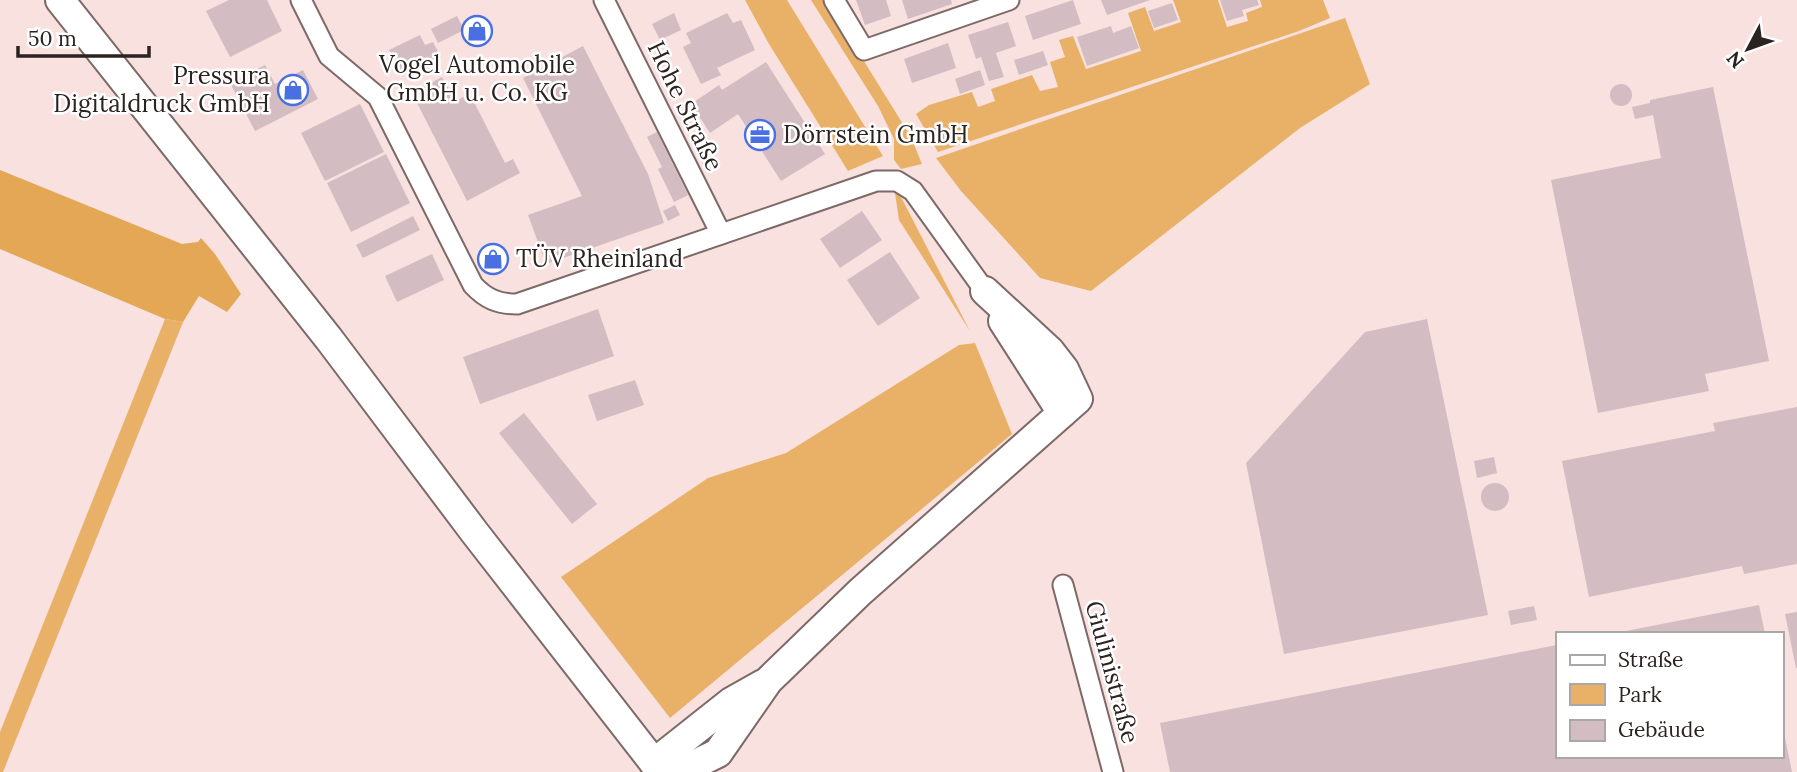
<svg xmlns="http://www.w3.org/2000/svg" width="1797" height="772" viewBox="0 0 1797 772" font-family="Lora,serif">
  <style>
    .green { fill: #e9b167 }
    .forest { fill: #e3a755 }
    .building { fill: #d3bdc3 }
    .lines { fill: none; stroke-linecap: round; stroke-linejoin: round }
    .minor-casing { stroke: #7d6967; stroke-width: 23 }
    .secondary-casing { stroke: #7d6967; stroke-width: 32 }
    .minor { stroke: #fff; stroke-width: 19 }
    .secondary { stroke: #fff; stroke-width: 28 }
    .labels { text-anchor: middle; stroke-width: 5; stroke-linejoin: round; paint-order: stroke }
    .poi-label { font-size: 24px; fill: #2b2322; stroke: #fff; text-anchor: start }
    .street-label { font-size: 24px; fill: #2b2322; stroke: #fff }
  </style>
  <rect width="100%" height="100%" fill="#f8e1de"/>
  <g class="green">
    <path d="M745 0H787L883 156 848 171 769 44Z"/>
    <path d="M811 0H826L911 137 922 164 901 169 894 160V139L878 106Z"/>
    <path d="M1173 0H1218L1227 27 1248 21 1246 13 1262 7 1260 0H1323L1330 18 1299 31 938 152 916 114 929 105 972 92 978 107 995 101 991 89 1032 75 1040 91 1058 87 1050 62 1065 57 1059 40 1073 36 1086 69 1141 51 1128 13 1145 7 1154 31 1181 22Z"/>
    <path d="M1345 18 1370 84 1300 128 1091 291 1040 278 961 191 936 158Z"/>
    <path d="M895 193H899L970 331 899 220Z"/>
    <path d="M165 319 183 322 3 772H0V732Z"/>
    <path d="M975 343 1012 434 670 718 561 577 708 478 786 453 959 345Z"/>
  </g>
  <path class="forest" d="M0 170 182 244 198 242 201 238 215 254 241 294 227 312 199 296 183 322 165 319 0 249Z"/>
  <g class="building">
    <path d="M229 0H267L282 31 230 57 206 11Z"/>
    <path d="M856 0H886L891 16 865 25Z"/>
    <path d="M902 0H951L952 4 908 19Z"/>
    <path d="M1073 0 1081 24 1033 40 1025 16Z"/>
    <path d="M1101 0H1150L1107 15Z"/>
    <path d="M1220 0H1257L1259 5 1242 10 1244 16 1227 21Z"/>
    <path d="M1172 3 1178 20 1154 28 1148 11Z"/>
    <path d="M674 13 681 30 660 40 652 24Z"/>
    <path d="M727 13 733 23 741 20 755 50 717 68 721 75 701 84 683 47 691 43 686 33Z"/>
    <path d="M457 16 464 30 438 43 431 29Z"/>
    <path d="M1008 22 1016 46 996 53 1004 77 989 81 981 57 976 59 968 35Z"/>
    <path d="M1111 26 1113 33 1131 26 1139 48 1087 66 1077 37Z"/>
    <path d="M420 35 425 45 433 42 441 57 402 76 389 50Z"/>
    <path d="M948 43 956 68 912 83 904 59Z"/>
    <path d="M583 46 648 174 664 223 546 264 528 215 582 196 523 78Z"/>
    <path d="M1043 51 1048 65 1019 75 1014 60Z"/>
    <path d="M766 62 825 154 781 181 738 114 710 133 691 104 719 85 722 90Z"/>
    <path d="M265 65 275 84 303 70 318 99 255 131 230 83Z"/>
    <path d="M980 70 985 85 960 94 955 79Z"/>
    <path d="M442 77 455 101 470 94 505 163 513 159 520 173 467 201 412 93Z"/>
    <circle cx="1621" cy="95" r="11"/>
    <path d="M1713 87 1769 361 1705 374 1709 391 1598 413 1551 180 1661 158 1653 115 1635 119 1632 107 1650 103V100Z"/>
    <path d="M360 104 384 152 325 181 301 133Z"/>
    <path d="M657 132 688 195 674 202 658 169 662 167 647 137Z"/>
    <path d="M386 154 410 203 351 232 327 183Z"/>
    <path d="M675 205 680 215 668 221 663 211Z"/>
    <path d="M862 211 882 240 840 268 820 239Z"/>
    <path d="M413 216 420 230 363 258 356 245Z"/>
    <path d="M890 252 920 298 878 326 847 280Z"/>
    <path d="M432 254 444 280 397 302 385 276Z"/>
    <path d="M598 309 614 356 480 404 463 357Z"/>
    <path d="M1427 319 1488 615 1284 654 1246 463 1365 332Z"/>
    <path d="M635 380 644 405 597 421 588 395Z"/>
    <path d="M1797 407V564L1744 574 1742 566 1589 597 1562 461 1715 431 1713 423Z"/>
    <path d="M524 413 597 504 572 524 499 433Z"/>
    <path d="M1494 457 1497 473 1477 478 1474 461Z"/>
    <circle cx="1495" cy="497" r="14"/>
    <path d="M1759 605 1765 634H1621V632Z"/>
    <path d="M1534 606 1537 620 1511 625 1508 611Z"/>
    <path d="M1797 612V668H1796L1785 614Z"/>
    <path d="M1557 645V756H1781L1782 723 1792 772H1170L1160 723Z"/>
  </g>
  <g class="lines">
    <g class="minor-casing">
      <g id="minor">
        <path d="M301 0 329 56 378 97 473 285C486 299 498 304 517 304L876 181H897L913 191 985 291"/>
        <path d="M604 0 721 234"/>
        <path d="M834 0 864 50 1009 0"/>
        <path d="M1063 585 1113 772"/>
      </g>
    </g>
    <g class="secondary-casing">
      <g id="secondary">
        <path d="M60 0 329 339 475 533 661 772"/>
        <path d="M1003 321 1062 413"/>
        <path d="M654 763 731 702 763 684"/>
        <path d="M679 772 718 753 768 681 860 592 1078 399 1064 369 1050 351 985 291"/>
      </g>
    </g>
    <use href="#minor" class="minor"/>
    <use href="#secondary" class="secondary"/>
  </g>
  <defs>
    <g id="shop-ring" transform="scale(1.575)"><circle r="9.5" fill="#fff" stroke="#496fe2" stroke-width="1.5"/><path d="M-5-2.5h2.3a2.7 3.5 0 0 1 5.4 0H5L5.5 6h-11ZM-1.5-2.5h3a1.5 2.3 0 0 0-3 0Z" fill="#496fe2"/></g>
    <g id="office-ring" transform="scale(1.575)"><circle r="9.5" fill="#fff" stroke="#496fe2" stroke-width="1.5"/><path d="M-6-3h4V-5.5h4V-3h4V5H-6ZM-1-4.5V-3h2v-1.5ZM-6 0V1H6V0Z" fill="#496fe2"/></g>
  </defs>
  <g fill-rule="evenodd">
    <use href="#shop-ring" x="477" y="31"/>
    <use href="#shop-ring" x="293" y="90"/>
    <use href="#office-ring" x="760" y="135"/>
    <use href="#shop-ring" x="493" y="259"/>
  </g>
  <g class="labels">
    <g class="poi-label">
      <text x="477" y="73" text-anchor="middle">Vogel Automobile<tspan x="477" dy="28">GmbH u. Co. KG</tspan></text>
      <text x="270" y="84" text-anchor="end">Pressura<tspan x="270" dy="28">Digitaldruck GmbH</tspan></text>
      <text x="783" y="143">Dörrstein GmbH</text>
      <text x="516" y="267">TÜV Rheinland</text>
    </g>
    <g class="street-label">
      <text transform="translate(685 106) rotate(64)" y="8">Hohe Straße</text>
      <text transform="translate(1112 672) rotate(75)" y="8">Giulinistraße</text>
    </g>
  </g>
  <rect x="1556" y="632" width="228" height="126" fill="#ffffff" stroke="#aaa7a7" stroke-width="2"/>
  <rect x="1570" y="655" width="35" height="10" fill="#ffffff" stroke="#aaa7a7" stroke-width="2"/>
  <text x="1618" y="667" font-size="21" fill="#2b2322">Straße</text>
  <rect x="1570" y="684" width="35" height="21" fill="#e9b167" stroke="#aaa7a7" stroke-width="2"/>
  <text x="1618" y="702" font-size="21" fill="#2b2322">Park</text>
  <rect x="1570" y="720" width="35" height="21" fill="#d3bdc3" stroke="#aaa7a7" stroke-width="2"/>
  <text x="1618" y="737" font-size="21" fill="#2b2322">Gebäude</text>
  <g transform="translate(1748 49) rotate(229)" stroke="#ffffff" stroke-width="5" paint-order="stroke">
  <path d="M0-5L12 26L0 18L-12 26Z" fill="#2b2322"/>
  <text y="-10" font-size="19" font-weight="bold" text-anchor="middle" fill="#2b2322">N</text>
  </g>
  <path d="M18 46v10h131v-10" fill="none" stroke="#2b2322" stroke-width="3.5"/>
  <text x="28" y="46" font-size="21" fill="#2b2322" stroke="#ffffff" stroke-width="5" paint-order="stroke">50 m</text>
</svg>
